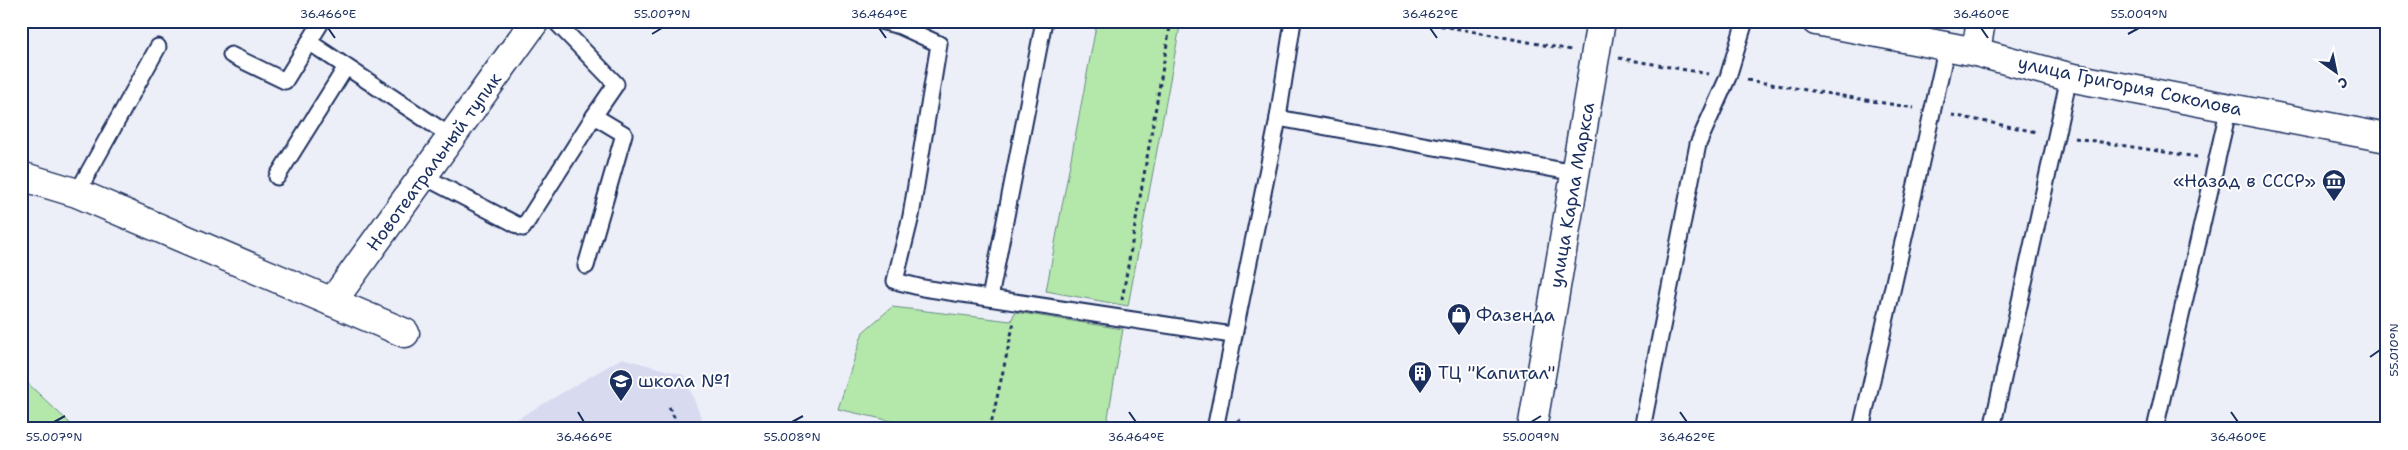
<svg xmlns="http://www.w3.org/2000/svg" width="2408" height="450" viewBox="0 0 2408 450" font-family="'Shantell Sans',sans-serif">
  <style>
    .built { fill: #d8dbf0 }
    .green { fill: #b4e8aa; stroke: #688c84 }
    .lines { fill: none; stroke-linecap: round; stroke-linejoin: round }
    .lane-casing { stroke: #1b2f5e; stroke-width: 19 }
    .street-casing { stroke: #1b2f5e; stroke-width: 31 }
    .secondary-casing { stroke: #1b2f5e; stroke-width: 31 }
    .path { stroke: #1b2f5e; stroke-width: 3; stroke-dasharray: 4 4; stroke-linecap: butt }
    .lane { stroke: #fff; stroke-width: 15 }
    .street { stroke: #fff; stroke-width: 28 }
    .secondary { stroke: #fff; stroke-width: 28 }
    .ticks { fill: none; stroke: #1b2f5e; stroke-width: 2 }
    .labels { text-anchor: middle; stroke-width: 4; stroke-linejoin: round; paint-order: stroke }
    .street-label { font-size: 18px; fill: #1b2f5e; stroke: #fff }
    .poi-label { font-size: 18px; fill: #1b2f5e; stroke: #fff; text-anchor: start }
    .neatline { fill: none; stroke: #1b2f5e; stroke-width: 2 }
    .ticks-label { font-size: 12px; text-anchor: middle; fill: #1b2f5e }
  </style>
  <rect width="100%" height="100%" fill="#edeff8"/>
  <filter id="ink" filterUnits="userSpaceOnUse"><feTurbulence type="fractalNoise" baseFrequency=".02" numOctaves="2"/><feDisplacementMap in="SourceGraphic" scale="10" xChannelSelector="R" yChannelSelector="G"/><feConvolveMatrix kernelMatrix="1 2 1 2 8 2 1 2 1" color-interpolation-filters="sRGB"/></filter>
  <g filter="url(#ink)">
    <path class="built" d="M622 358 684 375 706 429H500Z"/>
    <g class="green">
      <path d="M1097 21H1181L1128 306 1046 291Z"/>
      <path d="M892 307 1011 321 1015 312 1123 329 1106 429H927L838 409 863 332Z"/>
      <path d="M21 377 76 429H21Z"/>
    </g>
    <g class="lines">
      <g class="lane-casing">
        <g id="lane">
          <path d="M322 21 309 42 452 137"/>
          <path d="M555 21 616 84 594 116"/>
          <path d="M880 21 900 26 939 44 911 216 895 281 923 288 1232 335"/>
          <path d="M231 55 285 81 309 42"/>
          <path d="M1278 118 1575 173"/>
          <path d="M423 176 523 228 594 116 624 134 586 266"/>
          <path d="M277 177 346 67"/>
          <path d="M77 193 158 47"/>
          <path d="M990 298 1044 21"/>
          <path d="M1215 429 1277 124 1293 21"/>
          <path d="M1642 429 1698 144 1728 77 1745 21"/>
          <path d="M1861 429 1947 46"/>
          <path d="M1992 429 2069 77"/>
          <path d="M2155 429 2229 107"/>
        </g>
      </g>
      <g class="street-casing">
        <g id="street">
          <path d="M1976 52 1981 21"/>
          <path d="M21 176 77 193 405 333"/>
          <path d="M332 302 535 21"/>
        </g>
      </g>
      <g class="secondary-casing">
        <g id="secondary">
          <path d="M1816 21 1976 52 2069 77 2387 138"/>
          <path d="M1532 429 1601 21"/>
        </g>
      </g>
      <g class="path">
        <path d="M1417 21 1571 50"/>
        <path d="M1619 58 1709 74"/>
        <path d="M1747 80 1914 108"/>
        <path d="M1952 115 2037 132"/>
        <path d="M2075 138 2197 157"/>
        <path d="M1122 300 1171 21"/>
        <path d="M669 407 680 429"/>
        <path d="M1238 419 1242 429"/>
        <path d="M990 429 1014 322"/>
      </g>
      <use href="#lane" class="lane"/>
      <use href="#street" class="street"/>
      <use href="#secondary" class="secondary"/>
    </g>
  </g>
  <path class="ticks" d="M328 28 335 38M879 28 886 38M1430 28 1437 38M1981 28 1988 38M652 34 662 28M2128 34 2139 28M2370 357 2380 350M578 412 584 422M1129 412 1136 422M1680 412 1687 422M2231 412 2238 422M54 422 65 416M792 422 803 416M1531 422 1541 416"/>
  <defs>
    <g id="museum-pin" transform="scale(1.25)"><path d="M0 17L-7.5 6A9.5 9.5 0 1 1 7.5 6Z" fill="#1b2f5e" stroke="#fff"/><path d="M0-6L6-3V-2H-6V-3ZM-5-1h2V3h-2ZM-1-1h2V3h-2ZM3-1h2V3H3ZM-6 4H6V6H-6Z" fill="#fff"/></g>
    <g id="shop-pin" transform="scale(1.25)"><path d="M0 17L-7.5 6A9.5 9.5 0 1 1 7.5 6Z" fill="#1b2f5e" stroke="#fff"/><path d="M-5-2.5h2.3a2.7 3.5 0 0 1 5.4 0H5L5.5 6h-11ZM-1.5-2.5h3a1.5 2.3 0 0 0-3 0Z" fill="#fff"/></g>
    <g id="building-pin" transform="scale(1.25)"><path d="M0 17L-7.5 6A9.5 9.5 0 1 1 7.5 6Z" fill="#1b2f5e" stroke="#fff"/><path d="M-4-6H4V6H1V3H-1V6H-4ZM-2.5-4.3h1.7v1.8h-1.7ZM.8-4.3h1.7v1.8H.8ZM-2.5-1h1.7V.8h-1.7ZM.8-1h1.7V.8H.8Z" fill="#fff"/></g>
    <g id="school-pin" transform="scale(1.25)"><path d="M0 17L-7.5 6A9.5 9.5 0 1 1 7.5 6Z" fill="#1b2f5e" stroke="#fff"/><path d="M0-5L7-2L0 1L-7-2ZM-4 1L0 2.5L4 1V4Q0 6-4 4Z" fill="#fff"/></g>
  </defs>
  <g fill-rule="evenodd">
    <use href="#museum-pin" x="2334" y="181"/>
    <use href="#shop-pin" x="1459" y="315"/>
    <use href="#building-pin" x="1420" y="373"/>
    <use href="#school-pin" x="621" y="381"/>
  </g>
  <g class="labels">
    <g class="street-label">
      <text transform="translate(2130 86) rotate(12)" y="6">улица Григория Соколова</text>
      <text transform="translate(434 162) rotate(-54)" y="6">Новотеатральный тупик</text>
      <text transform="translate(1572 195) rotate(-80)" y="6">улица Карла Маркса</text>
    </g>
    <g class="poi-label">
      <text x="2316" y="187" text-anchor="end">«Назад в СССР»</text>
      <text x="1476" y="321">Фазенда</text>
      <text x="1438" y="379">ТЦ "Капитал"</text>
      <text x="638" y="387">школа №1</text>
    </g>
  </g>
  <rect width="2408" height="450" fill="none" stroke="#fff" stroke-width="55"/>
  <g transform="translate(2336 72) rotate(147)" stroke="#ffffff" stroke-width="4" paint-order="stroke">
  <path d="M0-4L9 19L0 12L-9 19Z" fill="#1b2f5e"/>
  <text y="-8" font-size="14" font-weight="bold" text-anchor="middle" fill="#1b2f5e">С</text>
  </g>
  <rect x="28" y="28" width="2352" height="394" class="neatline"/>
  <g class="ticks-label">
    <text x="328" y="18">36.466°E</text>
    <text x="662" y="18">55.007°N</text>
    <text x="879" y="18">36.464°E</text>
    <text x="1430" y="18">36.462°E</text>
    <text x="1981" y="18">36.460°E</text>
    <text x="2139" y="18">55.009°N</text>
    <text transform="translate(2394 350) rotate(-90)" y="4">55.010°N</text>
    <text x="54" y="441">55.007°N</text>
    <text x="584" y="441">36.466°E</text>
    <text x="792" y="441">55.008°N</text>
    <text x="1136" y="441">36.464°E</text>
    <text x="1531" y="441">55.009°N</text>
    <text x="1687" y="441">36.462°E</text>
    <text x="2238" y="441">36.460°E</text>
  </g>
</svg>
